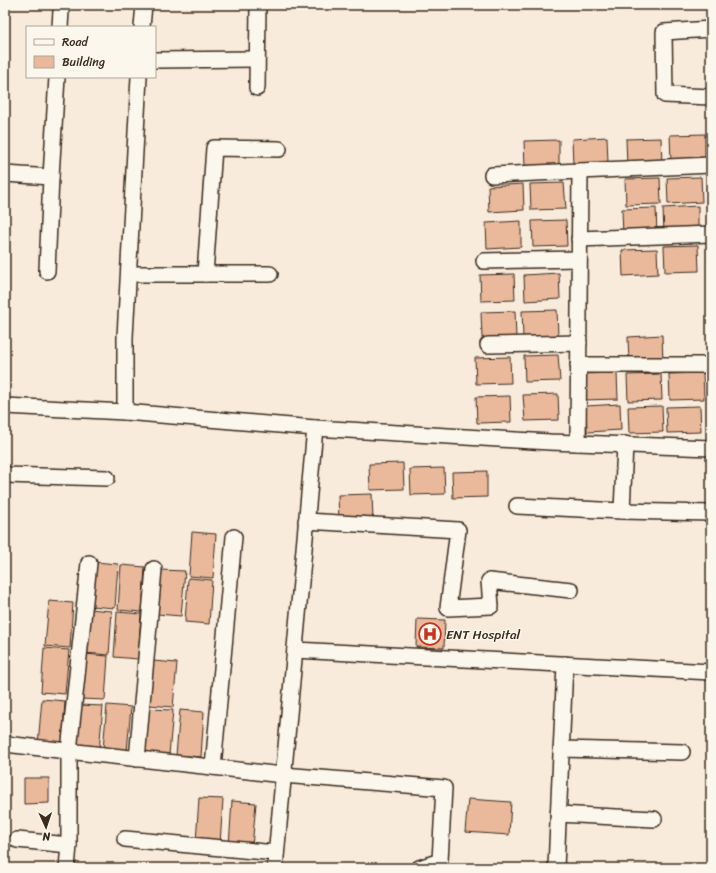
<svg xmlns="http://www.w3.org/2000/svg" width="716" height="873" viewBox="0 0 716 873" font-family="Sriracha,sans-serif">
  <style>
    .building { fill: #eab99b; stroke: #3b2a1e }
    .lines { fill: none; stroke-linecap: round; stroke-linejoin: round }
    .minor-casing { stroke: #3b2a1e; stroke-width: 18 }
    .minor { stroke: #fbf7ec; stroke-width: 15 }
    .labels { text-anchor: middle; stroke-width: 3; stroke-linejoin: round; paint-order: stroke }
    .poi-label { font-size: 13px; fill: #3b2a1e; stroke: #fbf7ec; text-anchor: start }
  </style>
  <rect width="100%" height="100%" fill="#f8ebdc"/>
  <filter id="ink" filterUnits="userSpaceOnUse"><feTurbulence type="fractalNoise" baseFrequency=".025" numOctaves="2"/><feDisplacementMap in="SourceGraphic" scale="8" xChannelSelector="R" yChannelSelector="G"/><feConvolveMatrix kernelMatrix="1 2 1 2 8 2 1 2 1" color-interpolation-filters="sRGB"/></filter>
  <g filter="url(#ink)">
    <g class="building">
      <path d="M705 134V160L671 161 670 135Z"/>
      <path d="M607 137 608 163 573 165 572 139Z"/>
      <path d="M661 138 662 164 627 165 626 139Z"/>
      <path d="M559 140V166L525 167 524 141Z"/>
      <path d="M701 177 702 202 668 204 667 178Z"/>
      <path d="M660 178 661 204 626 205 625 179Z"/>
      <rect x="708" y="179" width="3" height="26"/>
      <path d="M564 183 566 209 531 210 530 184Z"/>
      <path d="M523 184 524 210 489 212 488 186Z"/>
      <path d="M698 206V232L664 234 663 208Z"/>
      <path d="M656 208 657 234 623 235 622 209Z"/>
      <path d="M566 220 567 246 533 247 532 221Z"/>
      <path d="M521 221V247L487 249 486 223Z"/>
      <path d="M698 245 699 271 665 272 664 246Z"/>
      <path d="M708 245H711V271H709Z"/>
      <path d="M657 249 658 274 623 276 622 250Z"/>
      <path d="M559 273 560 299 525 301 524 275Z"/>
      <path d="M514 274 515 300 481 301 480 275Z"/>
      <path d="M557 310 558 336 523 337 522 311Z"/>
      <path d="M515 311 516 337 482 338 481 312Z"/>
      <path d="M662 335 663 361 629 363 628 337Z"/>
      <path d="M558 355 560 381 525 382 524 356Z"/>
      <path d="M510 357 511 383 476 384 475 358Z"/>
      <path d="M617 373 618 399 583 400 582 374Z"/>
      <path d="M703 373 704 399 670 400 669 374Z"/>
      <path d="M661 374 662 400 628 401 627 375Z"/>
      <path d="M558 394 559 420 525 421 523 395Z"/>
      <path d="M510 396 511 422 477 423 476 397Z"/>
      <path d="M620 404 621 430 587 432 586 406Z"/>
      <path d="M662 406 663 432 629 433 628 407Z"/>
      <path d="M700 406 701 432 667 433 666 407Z"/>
      <path d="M403 463 404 489 370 490 369 464Z"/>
      <path d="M444 468 445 494 411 495 410 469Z"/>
      <path d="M487 471V497L453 498 452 472Z"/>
      <path d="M372 494 373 520 339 521 338 495Z"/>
      <path d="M192 532 216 534 213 578 189 576Z"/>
      <path d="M94 562 118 564 115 608 91 606Z"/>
      <path d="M121 565 145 567 142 612 118 610Z"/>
      <path d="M160 570 185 571 181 616 157 614Z"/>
      <path d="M188 578 212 580 209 624 185 622Z"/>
      <path d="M49 601 73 603 70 648 45 646Z"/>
      <path d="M88 609 112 611 109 655 85 653Z"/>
      <path d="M117 612 141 614 138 659 114 657Z"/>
      <path d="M417 619 445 620 444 648 416 647Z"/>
      <path d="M44 648 69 650 65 694 41 692Z"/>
      <path d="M84 654 108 656 105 700 81 699Z"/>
      <path d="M153 661 177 663 173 707 149 705Z"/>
      <path d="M42 699 65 701 62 746 38 744Z"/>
      <path d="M79 705 103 706 99 751 75 749Z"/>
      <path d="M107 705 131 707 127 751 103 749Z"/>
      <path d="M149 709 173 710 169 755 145 753Z"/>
      <path d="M180 710 204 712 201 757 176 755Z"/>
      <path d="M24 778H49V803L24 804Z"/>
      <path d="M199 798 223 799 220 844 196 842Z"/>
      <path d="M468 799 511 802 509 835 465 832Z"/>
      <path d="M232 801 256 803 252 847 229 846Z"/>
      <path d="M669 865V868H635V866Z"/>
    </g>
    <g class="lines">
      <g class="minor-casing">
        <g id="minor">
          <path d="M60 27 61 11"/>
          <path d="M142 27 144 5"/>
          <path d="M155 60 257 59"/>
          <path d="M257 88 258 5"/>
          <path d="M711 97 665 95 664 32 711 29"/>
          <path d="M5 174 51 177"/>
          <path d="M492 175 711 165"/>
          <path d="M579 239 711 234"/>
          <path d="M484 261 579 259"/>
          <path d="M47 271 51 177 57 77"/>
          <path d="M130 274H270"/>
          <path d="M205 274 214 148 279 149"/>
          <path d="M488 345 579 343"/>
          <path d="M578 365H711"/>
          <path d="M5 406 125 412 315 428 275 868"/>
          <path d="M125 412V337L139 77"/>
          <path d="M315 428 550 442 711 448"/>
          <path d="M578 443 580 171"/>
          <path d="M625 444 622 511 711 513"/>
          <path d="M5 475 107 478"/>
          <path d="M517 506 622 511"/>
          <path d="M306 521 458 530 448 608 491 606 489 581 571 590"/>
          <path d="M295 650 711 672"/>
          <path d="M5 744 283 775 444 788 440 861 419 868"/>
          <path d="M561 749 682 752"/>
          <path d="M137 759 154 569"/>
          <path d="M213 767 234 537"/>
          <path d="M558 814 654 819"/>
          <path d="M125 839 276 853"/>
          <path d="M17 840 69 845"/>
          <path d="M67 868 69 845V751L89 563"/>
          <path d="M556 868 565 664"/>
        </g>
      </g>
      <use href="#minor" class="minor"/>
    </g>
  </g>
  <defs>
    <g id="hospital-ring" transform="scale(1.15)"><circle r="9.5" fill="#fbf7ec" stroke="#c8321e" stroke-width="1.5"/><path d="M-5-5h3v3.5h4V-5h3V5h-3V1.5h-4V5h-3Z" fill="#c8321e"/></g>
  </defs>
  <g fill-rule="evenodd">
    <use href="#hospital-ring" x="430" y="634"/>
  </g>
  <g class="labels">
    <g class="poi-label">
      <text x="446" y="639">ENT Hospital</text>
    </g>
  </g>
  <rect width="716" height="873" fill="none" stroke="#fbf7ec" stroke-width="20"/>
  <rect x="10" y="10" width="696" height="853" fill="none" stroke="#3b2a1e" stroke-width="1.5" filter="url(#ink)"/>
  <rect x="26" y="26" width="130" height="52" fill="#fbf7ec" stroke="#aea59a"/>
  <rect x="34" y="39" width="20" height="6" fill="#fbf7ec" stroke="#aea59a"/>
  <text x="62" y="46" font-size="12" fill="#3b2a1e">Road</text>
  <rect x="34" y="56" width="20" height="12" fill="#eab99b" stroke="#aea59a"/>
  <text x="62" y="66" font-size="12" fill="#3b2a1e">Building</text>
  <g transform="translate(46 827) rotate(177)" stroke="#fbf7ec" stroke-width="3" paint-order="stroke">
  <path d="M0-3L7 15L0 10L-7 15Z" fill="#3b2a1e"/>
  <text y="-6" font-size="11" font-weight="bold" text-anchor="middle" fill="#3b2a1e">N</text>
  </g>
</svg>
